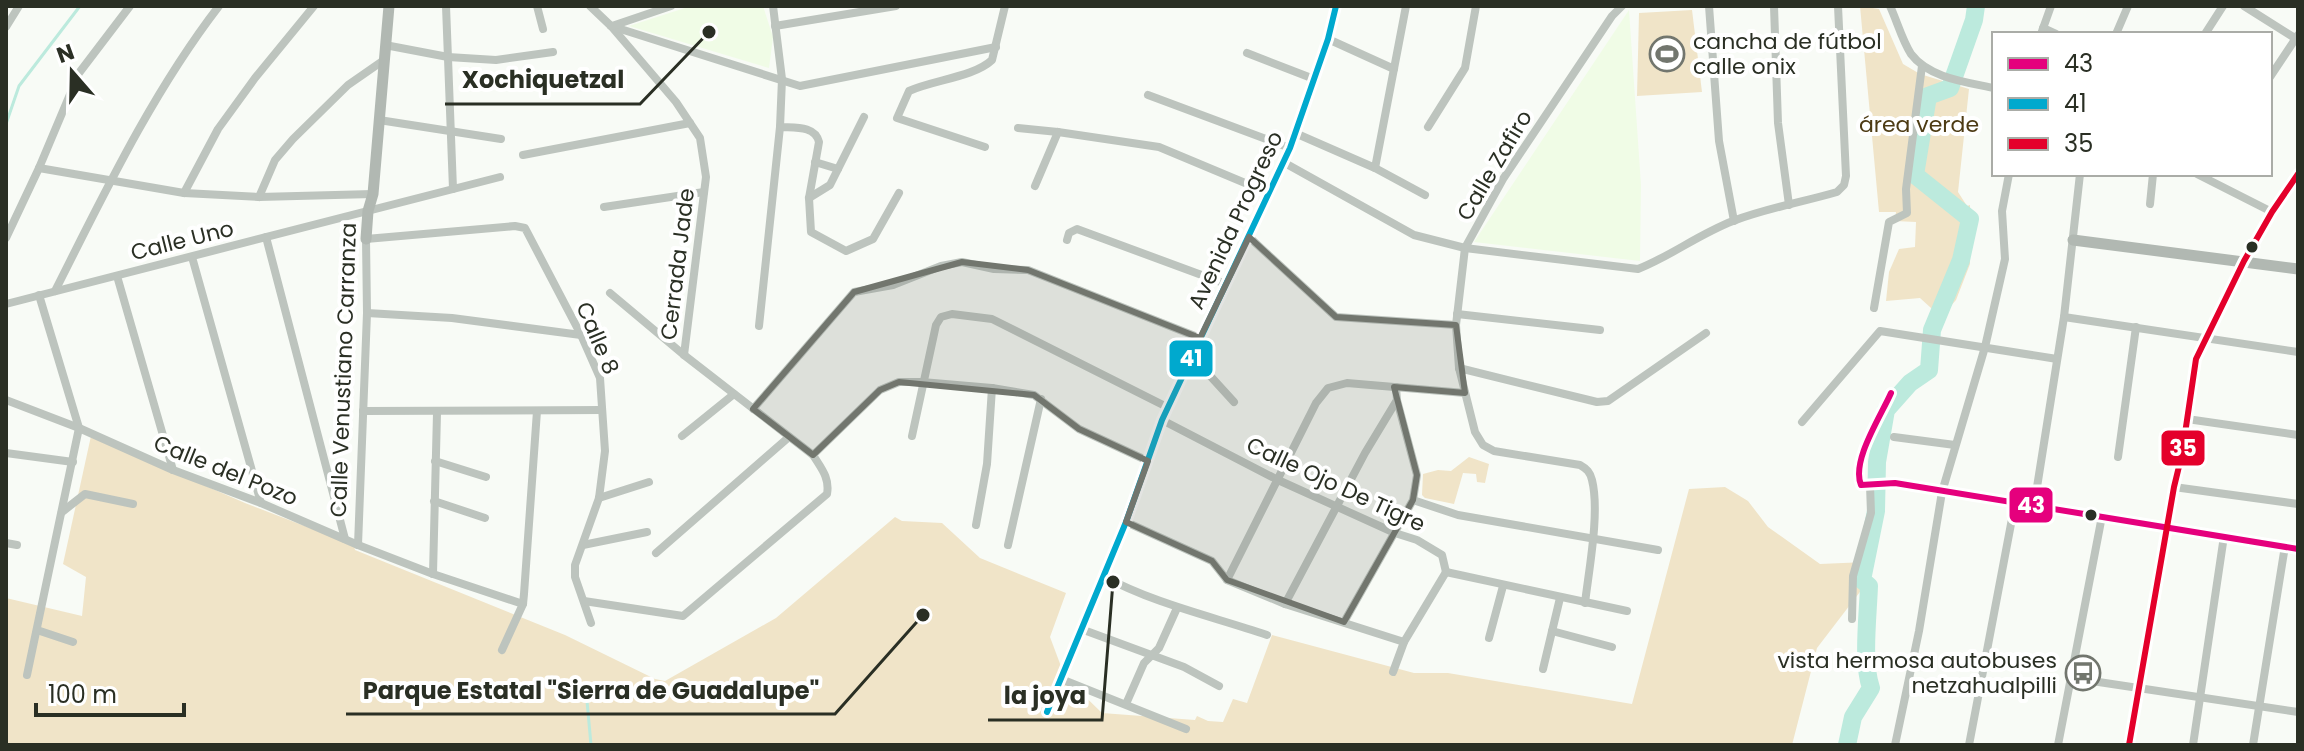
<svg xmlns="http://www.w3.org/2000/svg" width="2304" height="751" viewBox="0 0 2304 751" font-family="Poppins,sans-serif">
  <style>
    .built { fill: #f0fce6 }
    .green { fill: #f0e4c8 }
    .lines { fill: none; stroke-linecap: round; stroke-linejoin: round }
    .stream { stroke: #bceadd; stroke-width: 3 }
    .river { stroke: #bceadd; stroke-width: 18 }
    .street { stroke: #bdc4be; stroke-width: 8 }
    .secondary { stroke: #b1b8b2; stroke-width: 11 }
    .bus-1-casing { stroke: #fff; stroke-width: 12 }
    .bus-2-casing { stroke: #fff; stroke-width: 12 }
    .bus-3-casing { stroke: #fff; stroke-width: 12 }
    .bus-1 { stroke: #e5007d; stroke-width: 6 }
    .bus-2 { stroke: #00a9ce; stroke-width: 6 }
    .bus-3 { stroke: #e4002b; stroke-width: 6 }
    .marked { fill: #72766e; fill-opacity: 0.2; stroke: #72766e; stroke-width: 6; stroke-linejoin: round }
    .bus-dot { fill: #2a2f24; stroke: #fff; stroke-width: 3 }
    .labels { text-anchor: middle; stroke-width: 8; stroke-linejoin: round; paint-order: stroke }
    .poi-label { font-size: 22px; fill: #2a2f24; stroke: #fff; text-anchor: start }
    .park-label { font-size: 22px; fill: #4d3b14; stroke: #fff }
    .street-label { font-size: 22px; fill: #2a2f24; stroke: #fff }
    .leader { fill: none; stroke: #2a2f24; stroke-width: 3 }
    .callout-dot { fill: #2a2f24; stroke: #fff; stroke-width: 3 }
    .callout-label { font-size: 24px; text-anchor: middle; font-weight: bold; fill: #2a2f24; stroke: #fff; stroke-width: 8; stroke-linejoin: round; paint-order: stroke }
    .line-badge { stroke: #fff; stroke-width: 3 }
    .badge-label { font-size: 22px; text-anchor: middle; font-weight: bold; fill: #fff }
  </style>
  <rect width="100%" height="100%" fill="#f8fbf6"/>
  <g class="built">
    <path d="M691 6H763L773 37 769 68 629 26Z"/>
    <path d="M1629 10 1641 185 1640 261 1474 242Z"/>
  </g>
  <g class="green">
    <path d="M1860 6 1879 9 1903 64 1920 74 1969 89 1958 192 1967 206 1970 205V264L1956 300 1941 317 1920 298 1886 301 1889 272 1899 249 1915 247 1916 222 1895 221 1896 212H1879Z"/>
    <path d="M1692 10 1702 92 1637 96 1639 13Z"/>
    <path d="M91 436 245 503 354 545 355 550 565 635 655 679 665 681 776 618 895 517 902 521 942 523 980 558 1066 593 1050 637 1065 677 1102 713 1195 720 1197 716 1208 721 1223 722 1233 699 1247 703 1272 635 1414 673H1448L1632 704 1689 489 1725 487 1748 501 1768 527 1820 564 1866 562V584L1817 648 1792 745H6V598L82 616 86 577 63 564Z"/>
    <path d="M1469 457 1489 464 1485 483 1477 482 1476 474 1463 473 1454 504 1425 498 1422 495 1423 474 1438 470 1451 471Z"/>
  </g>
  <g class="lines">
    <g class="stream">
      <path d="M6 124 19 86 80 6"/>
      <path d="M586 690 591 745"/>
    </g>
    <path class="river" d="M1847 745 1853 717 1871 688C1862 663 1868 615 1869 586L1862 580 1876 511 1877 462 1886 410 1910 383 1929 370 1932 330 1961 260 1970 219 1915 175 1928 96 1950 88 1974 20 1976 6"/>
    <g class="street">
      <path d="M446 6 453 189"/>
      <path d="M537 6 543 29"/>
      <path d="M590 6 611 26 676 102 700 138 706 177 684 355"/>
      <path d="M1709 6 1719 141 1734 221"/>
      <path d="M1774 6 1778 123 1789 205"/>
      <path d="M1890 6C1897 21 1902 40 1911 54 1929 78 1966 82 1994 88"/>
      <path d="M2244 6 2298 40"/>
      <path d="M611 26 800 86 996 47"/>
      <path d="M612 26 671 6"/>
      <path d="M775 26 896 6"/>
      <path d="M6 27 19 6"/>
      <path d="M2043 28 2056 34"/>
      <path d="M2041 34 2051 6"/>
      <path d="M2116 34 2128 6"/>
      <path d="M2205 34 2223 6"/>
      <path d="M1328 39 1394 69"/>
      <path d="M385 45 448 57 496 60 553 52"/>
      <path d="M1247 53 1314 79"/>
      <path d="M2270 77 2298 35"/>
      <path d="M1148 95 1290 148"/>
      <path d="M379 120 501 139"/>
      <path d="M780 127C794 128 815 125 819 142L809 198 811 232 846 251 873 239 899 193"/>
      <path d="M1428 127 1465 68 1476 6"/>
      <path d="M1018 128 1058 132 1159 147 1269 193"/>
      <path d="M1295 133 1375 168 1425 195"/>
      <path d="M985 147 897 118 909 91C933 80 974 77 992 60L1005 6"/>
      <path d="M523 155 690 123"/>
      <path d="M815 162 838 169"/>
      <path d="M1283 162 1414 235 1465 248 1638 269C1671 256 1699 234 1733 221 1767 208 1803 202 1837 192L1844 185 1846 176 1838 6"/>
      <path d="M39 168 184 193 259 197 373 194"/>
      <path d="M1375 168 1406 6"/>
      <path d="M2197 174 2272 212"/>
      <path d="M1035 186 1058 132"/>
      <path d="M184 193 218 129 255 78 314 6"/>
      <path d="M259 197 275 160 293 139 348 85 384 60"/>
      <path d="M809 198 830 185 864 117"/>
      <path d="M2150 204 2153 174"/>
      <path d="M604 207 704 192"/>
      <path d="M266 237 345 539"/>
      <path d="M1249 237 1336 317 1456 325"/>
      <path d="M6 238 39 168 79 73 130 6"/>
      <path d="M1067 240 1069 233 1077 229 1226 284"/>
      <path d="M192 257 261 503"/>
      <path d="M117 276 173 470"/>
      <path d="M55 291C104 194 152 93 219 6"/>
      <path d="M6 304 500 177"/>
      <path d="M1874 308 1889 222 1907 213 1906 189 1922 66"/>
      <path d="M367 313 452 318 581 335"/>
      <path d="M1457 314 1600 330"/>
      <path d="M2064 317 2298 352"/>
      <path d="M759 326 780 127 782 79 773 6"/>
      <path d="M1192 356 1234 402"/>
      <path d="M1459 368 1597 402 1608 401 1706 333"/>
      <path d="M1891 393C1881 416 1851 461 1861 485L1895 483 2298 549"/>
      <path d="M6 400 79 428 173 470 261 503 358 545 433 574 523 604"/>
      <path d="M753 409 854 292 893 285 941 266 962 262 994 269 1028 270 1200 338"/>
      <path d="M363 411 602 410"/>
      <path d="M2187 419 2298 435"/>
      <path d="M1162 420 1278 480 1395 533 1417 540 1442 555 1446 572"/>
      <path d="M1802 422 1880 331 2057 359"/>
      <path d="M682 436 734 394"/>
      <path d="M912 436 936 325 941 317 952 314 992 319 1167 407"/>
      <path d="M1894 437 1955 445"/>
      <path d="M6 453 73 462"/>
      <path d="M813 455 880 390 899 382H922L992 388 1034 395 1079 429 1148 461"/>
      <path d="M2118 457 2136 327"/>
      <path d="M435 461 486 477"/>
      <path d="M2174 487 2298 504"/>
      <path d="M599 498 649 482"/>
      <path d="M1413 500 1458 515 1658 550"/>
      <path d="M434 501 485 518"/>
      <path d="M2034 506 2064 317 2080 174"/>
      <path d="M62 512 85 494 133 504"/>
      <path d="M1126 522 1212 561 1227 580 1285 604 1404 642"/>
      <path d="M976 525 987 464 992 388"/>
      <path d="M6 543 17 545"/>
      <path d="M358 545 367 313 366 239 515 226 525 228 581 335 600 378 605 451 599 498 575 565V577L591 623"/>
      <path d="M583 545 647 532"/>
      <path d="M1008 545 1041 399"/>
      <path d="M656 553 789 437"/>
      <path d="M1446 572 1627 611"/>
      <path d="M433 574 437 413"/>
      <path d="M1103 576C1155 604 1211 616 1267 635"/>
      <path d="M1227 580 1316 403 1328 388 1347 383 1465 393"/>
      <path d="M584 601 683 616 827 494C830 478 821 468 813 455L684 355 610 293"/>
      <path d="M1585 603C1589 569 1600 512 1592 480 1590 472 1587 469 1580 465L1494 451 1483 445 1475 432 1459 368 1456 325 1465 248 1503 179 1612 16 1622 6"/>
      <path d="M1285 604 1365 453 1397 400 1396 387"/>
      <path d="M1852 619 1853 576 1871 513 1870 485"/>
      <path d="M1344 622 1413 500 1417 475 1397 400"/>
      <path d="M1081 629 1184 667 1219 686"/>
      <path d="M37 630 73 642"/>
      <path d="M1552 631 1612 647"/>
      <path d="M1489 638 1503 586"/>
      <path d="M502 650 523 604 524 594 537 411"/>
      <path d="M1543 669 1560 598"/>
      <path d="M1393 672 1404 642 1446 572"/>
      <path d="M27 675 79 428 39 295"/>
      <path d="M2072 678 2298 712"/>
      <path d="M1061 679 1186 729"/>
      <path d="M1126 704 1144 663 1159 648 1177 608"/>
      <path d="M1047 712 1126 522 1162 420 1290 148 1328 39 1336 6"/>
      <path d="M1895 745 1919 631 1942 492 1985 347 2005 259 2002 211 2009 174"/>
      <path d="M1969 745 2015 503"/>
      <path d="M2058 745 2102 516"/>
      <path d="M2129 745 2174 487 2182 454 2196 359 2244 261 2272 212 2298 174"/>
      <path d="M2193 745 2224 536"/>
      <path d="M2253 745 2285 546"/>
    </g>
    <g class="secondary">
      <path d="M366 239 368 211 373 194 389 6"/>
      <path d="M2073 240 2298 269"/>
    </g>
    <g class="bus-1-casing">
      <path id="bus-1" d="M1891 393C1881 416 1851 461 1861 485L1895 483 2298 549"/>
    </g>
    <g class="bus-2-casing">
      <path id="bus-2" d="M1047 712 1126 522 1162 420 1290 148 1328 39 1336 6"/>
    </g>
    <g class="bus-3-casing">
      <path id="bus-3" d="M2129 745 2174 487 2182 454 2196 359 2244 261 2272 212 2298 174"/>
    </g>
    <use href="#bus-1" class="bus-1"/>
    <use href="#bus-2" class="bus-2"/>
    <use href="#bus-3" class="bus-3"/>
  </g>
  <path class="marked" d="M1249 237 1336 317 1456 325 1465 393 1394 387 1417 475 1413 500 1344 622 1227 580 1212 561 1126 522 1148 461 1079 429 1034 395 899 382 880 390 813 455 753 409 854 292 962 262 1028 270 1200 338Z"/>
  <defs>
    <g id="stadium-ring" transform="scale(1.8)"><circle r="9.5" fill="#fff" stroke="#72766e" stroke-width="1.5"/><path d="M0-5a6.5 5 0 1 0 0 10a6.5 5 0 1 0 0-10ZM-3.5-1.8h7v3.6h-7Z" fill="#72766e"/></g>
    <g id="bus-ring" transform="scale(1.8)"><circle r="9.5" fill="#fff" stroke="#72766e" stroke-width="1.5"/><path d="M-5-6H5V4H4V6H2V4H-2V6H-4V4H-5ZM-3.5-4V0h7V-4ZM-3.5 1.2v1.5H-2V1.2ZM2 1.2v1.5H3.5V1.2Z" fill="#72766e"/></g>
  </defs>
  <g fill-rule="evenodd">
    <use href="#stadium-ring" x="1667" y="54"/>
    <use href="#bus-ring" x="2083" y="673"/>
  </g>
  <g class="bus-dot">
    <circle cx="2252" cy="247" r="7"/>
    <circle cx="2091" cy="515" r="7"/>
  </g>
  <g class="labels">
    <g class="poi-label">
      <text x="1693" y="49">cancha de fútbol<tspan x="1693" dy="25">calle onix</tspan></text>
      <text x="2057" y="668" text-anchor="end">vista hermosa autobuses<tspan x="2057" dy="25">netzahualpilli</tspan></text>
    </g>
    <g class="park-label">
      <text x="1919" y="132">área verde</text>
    </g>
    <g class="street-label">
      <text transform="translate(1494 165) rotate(-59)" y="8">Calle Zafiro</text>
      <text transform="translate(1235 220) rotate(-65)" y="8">Avenida Progreso</text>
      <text transform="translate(182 240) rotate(-14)" y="8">Calle Uno</text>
      <text transform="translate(677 264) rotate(-83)" y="8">Cerrada Jade</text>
      <text transform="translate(598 338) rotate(67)" y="8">Calle 8</text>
      <text transform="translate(343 370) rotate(-88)" y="8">Calle Venustiano Carranza</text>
      <text transform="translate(226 470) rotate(22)" y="8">Calle del Pozo</text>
      <text transform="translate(1336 484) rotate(25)" y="8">Calle Ojo De Tigre</text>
    </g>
  </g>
  <path class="leader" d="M709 32L640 104H445M923 615L835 714H346M1113 582L1102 720H988"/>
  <g class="callout-dot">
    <circle cx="709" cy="32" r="8"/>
    <circle cx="923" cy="615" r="8"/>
    <circle cx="1113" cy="582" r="8"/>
  </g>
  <g class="callout-label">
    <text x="543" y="88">Xochiquetzal</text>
    <text x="591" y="699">Parque Estatal "Sierra de Guadalupe"</text>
    <text x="1045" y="704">la joya</text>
  </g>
  <g class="line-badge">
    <rect x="1168" y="339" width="46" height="39" rx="8" fill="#00a9ce"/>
    <rect x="2160" y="429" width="46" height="38" rx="8" fill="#e4002b"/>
    <rect x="2008" y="486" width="46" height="38" rx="8" fill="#e5007d"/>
  </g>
  <g class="badge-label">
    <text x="1191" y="366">41</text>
    <text x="2183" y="456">35</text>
    <text x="2031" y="513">43</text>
  </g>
  <rect width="2304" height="751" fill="none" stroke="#2a2f24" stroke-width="16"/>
  <rect x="1992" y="32" width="280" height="144" fill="#ffffff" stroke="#aaaca7" stroke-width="2"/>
  <rect x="2008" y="58" width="40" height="12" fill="#e5007d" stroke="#aaaca7" stroke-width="2"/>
  <text x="2064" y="72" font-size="24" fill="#2a2f24">43</text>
  <rect x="2008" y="98" width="40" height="12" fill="#00a9ce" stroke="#aaaca7" stroke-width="2"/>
  <text x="2064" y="112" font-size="24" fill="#2a2f24">41</text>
  <rect x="2008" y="138" width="40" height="12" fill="#e4002b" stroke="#aaaca7" stroke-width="2"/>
  <text x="2064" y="152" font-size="24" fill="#2a2f24">35</text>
  <g transform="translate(72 72) rotate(340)" stroke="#ffffff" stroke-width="6" paint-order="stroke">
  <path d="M0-6L14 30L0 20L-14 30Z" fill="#2a2f24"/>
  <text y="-12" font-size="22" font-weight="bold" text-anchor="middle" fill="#2a2f24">N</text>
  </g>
  <path d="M36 703v12h148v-12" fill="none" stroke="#2a2f24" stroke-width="4"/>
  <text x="48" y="703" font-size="24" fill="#2a2f24" stroke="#ffffff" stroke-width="6" paint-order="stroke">100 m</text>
</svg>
